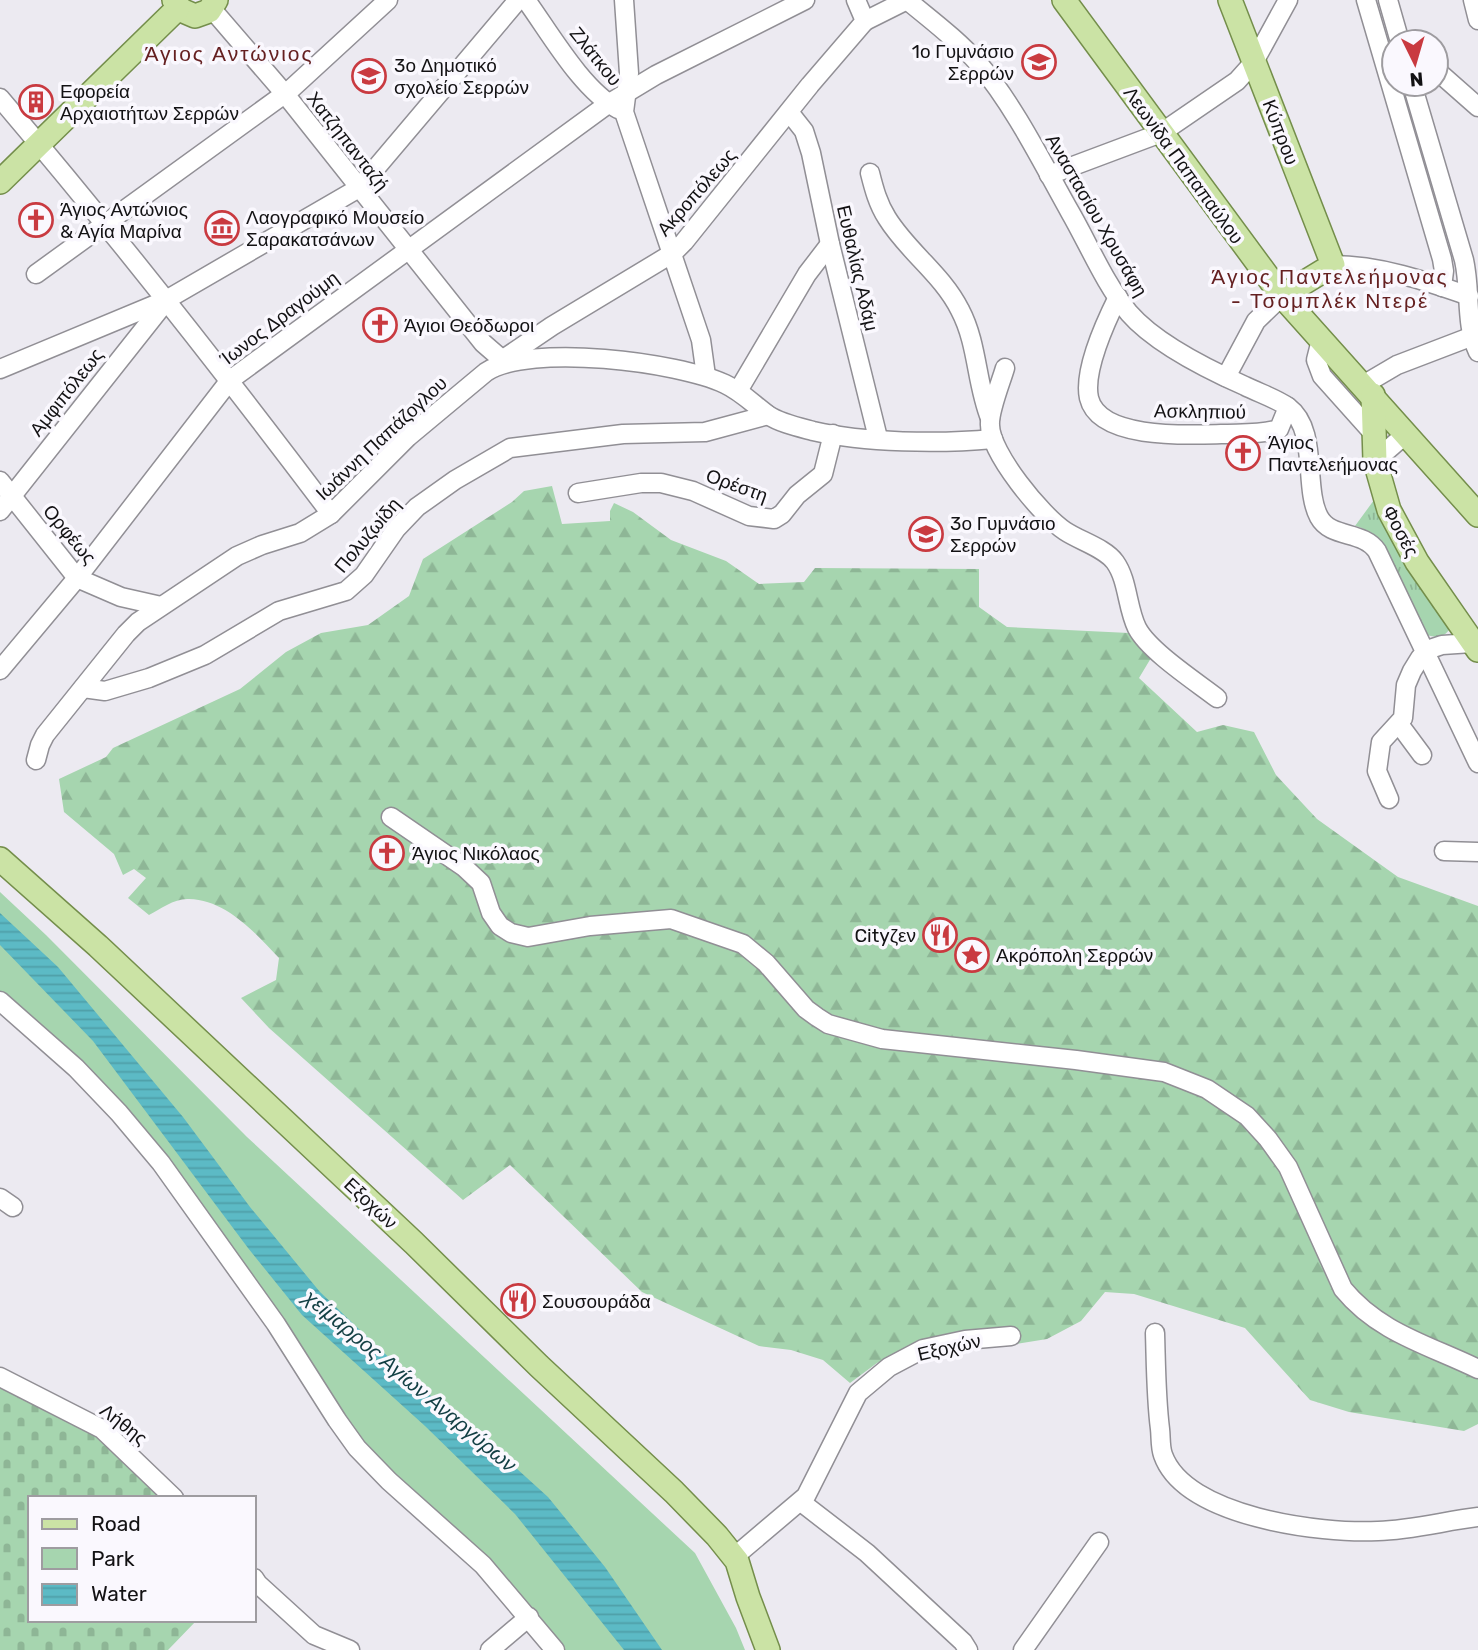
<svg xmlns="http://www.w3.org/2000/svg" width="1478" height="1650" viewBox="0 0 1478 1650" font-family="Rubik,sans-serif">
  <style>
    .grass { fill: url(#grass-tufts) }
    .forest { fill: url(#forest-firs) }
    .cemetery { fill: url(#cemetery-stones) }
    .park { fill: #a6d5af }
    .water { fill: url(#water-rules) }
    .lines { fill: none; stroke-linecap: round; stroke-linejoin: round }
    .minor-casing { stroke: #918f95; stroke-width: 21 }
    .major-casing { stroke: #748e4b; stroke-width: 26 }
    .minor { stroke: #fff; stroke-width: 18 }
    .major { stroke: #cbe3a5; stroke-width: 23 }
    .labels { text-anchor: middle; stroke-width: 7; stroke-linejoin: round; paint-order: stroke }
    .poi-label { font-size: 19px; fill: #131214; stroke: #faf8fe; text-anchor: start }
    .street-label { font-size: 19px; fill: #131214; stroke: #faf8fe }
    .neighbourhood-label { font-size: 21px; letter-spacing: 2px; fill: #652021; stroke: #faf8fe }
    .water-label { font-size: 21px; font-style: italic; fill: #123f44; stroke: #faf8fe }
  </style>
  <defs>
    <pattern id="grass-tufts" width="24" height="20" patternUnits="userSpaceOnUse" patternTransform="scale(1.75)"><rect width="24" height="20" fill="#a6d5af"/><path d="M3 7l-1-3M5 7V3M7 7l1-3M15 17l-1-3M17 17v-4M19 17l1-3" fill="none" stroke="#8eb696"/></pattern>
    <pattern id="forest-firs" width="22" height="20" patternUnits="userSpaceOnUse" patternTransform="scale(1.75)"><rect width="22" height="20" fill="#a6d5af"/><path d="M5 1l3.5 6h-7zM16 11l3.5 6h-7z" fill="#8eb696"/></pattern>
    <pattern id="cemetery-stones" width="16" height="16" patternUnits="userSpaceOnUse" patternTransform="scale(1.75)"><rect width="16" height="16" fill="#a6d5af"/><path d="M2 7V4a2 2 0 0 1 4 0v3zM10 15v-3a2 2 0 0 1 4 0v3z" fill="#8eb696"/></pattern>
    <pattern id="water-rules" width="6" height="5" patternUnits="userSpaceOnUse" patternTransform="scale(1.75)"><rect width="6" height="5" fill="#5cbac5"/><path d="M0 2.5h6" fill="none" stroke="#4f9fa8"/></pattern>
  </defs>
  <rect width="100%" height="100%" fill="#eceaf1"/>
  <path class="grass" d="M1374 500 1399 554 1433 606 1445 618 1449 630C1443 639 1430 638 1422 632 1410 604 1389 532 1355 526Z"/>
  <path class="forest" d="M552 486 562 524 610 521V511L614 503 633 512 671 540 726 561 759 584 804 582 815 568 979 569V607L1007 627 1129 633 1143 643 1151 658 1139 678 1197 732 1223 725 1254 732 1276 775 1317 819 1398 877 1478 906V1424L1464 1431 1349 1412 1310 1400 1245 1328 1134 1294 1105 1292 1081 1321 1047 1339 990 1348 905 1349 877 1363 850 1383 823 1360 791 1350 759 1346 642 1292 510 1165 463 1200 269 1028 241 998 276 980 279 958C255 933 227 900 189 899 175 898 160 909 149 915L128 898 146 878 134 869 123 875 114 854 64 812 59 779 106 757 113 748 240 689 286 652 321 633 368 625 409 596 423 559 512 502 524 491Z"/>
  <path class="cemetery" d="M0 1384 103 1436 169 1498H30V1620H197L168 1650H0Z"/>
  <path class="park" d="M0 892 46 935 247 1137 695 1553 736 1628 745 1650H563L380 1465 76 1062 0 992Z"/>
  <path class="water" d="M0 913 58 967 183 1117 250 1207 320 1292 421 1388 482 1437 548 1497 605 1567 662 1650H624L515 1514 425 1426 302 1315 248 1248 93 1041 0 945Z"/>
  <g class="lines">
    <g class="minor-casing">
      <g id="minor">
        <path d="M526 0C550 33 582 90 618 109"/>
        <path d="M624 0 629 73 624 112 701 340 706 376"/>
        <path d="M907 0C931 20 958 40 978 63 1014 105 1043 164 1070 212 1089 245 1105 284 1129 313 1155 343 1209 370 1245 386 1259 393 1275 398 1288 407 1319 430 1303 487 1319 517 1331 539 1363 530 1377 551L1478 763"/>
        <path d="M1366 0 1442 259 1444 271 1442 287"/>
        <path d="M1388 0 1400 42"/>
        <path d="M1473 0 1478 20"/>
        <path d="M211 8 285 94 483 343 506 363"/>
        <path d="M865 21 907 0"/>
        <path d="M1436 70 1478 107"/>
        <path d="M1412 84 1464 260C1471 291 1465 324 1478 352"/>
        <path d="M0 98C115 233 224 372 331 514"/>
        <path d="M789 112 804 131 811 153 830 244 878 438"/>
        <path d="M870 173C874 189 878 204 887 218 908 252 942 274 960 310 978 344 976 383 990 418"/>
        <path d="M1049 175 1161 133 1237 81 1254 62 1288 0"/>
        <path d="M1333 265C1379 265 1426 281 1469 296"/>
        <path d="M36 274 290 90 388 0"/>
        <path d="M1118 297C1106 321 1083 371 1089 398 1099 440 1189 435 1221 434 1240 433 1260 435 1279 429L1288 407"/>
        <path d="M1321 340 1316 360 1322 376 1373 433"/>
        <path d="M502 360 552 326 673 253 684 242 810 85 865 21 856 0"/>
        <path d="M1005 368C1001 382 989 411 990 425 990 453 1042 516 1065 531 1080 541 1105 548 1115 562 1128 580 1127 608 1137 628 1149 651 1195 681 1217 698"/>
        <path d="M0 369 166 300 359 188 518 0"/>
        <path d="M1226 377 1256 321 1282 296"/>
        <path d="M1363 385 1397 365 1478 334"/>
        <path d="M738 391 807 274 830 244"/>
        <path d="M1375 461 1407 433"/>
        <path d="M0 481 77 578 121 597 161 606"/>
        <path d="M578 493 641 483H661L693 491 749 516 774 519 782 514 797 495 823 474 833 434"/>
        <path d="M0 511 163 305"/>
        <path d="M0 670 77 578 230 380 608 104 656 75 805 0"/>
        <path d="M83 688 105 691 149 678 205 655 279 611 346 591 364 575 396 529 417 507 455 480 510 448 623 434 705 432 768 415"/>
        <path d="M1399 724 1422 755"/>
        <path d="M36 760 40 745 45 735 126 634 138 622 237 556 262 545 300 533 331 514 408 437 486 372C530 343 678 362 725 384 742 392 753 404 768 415 780 423 798 427 813 431 865 443 940 444 993 439"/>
        <path d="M1389 799 1377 771 1381 742 1403 718 1406 685 1412 671 1420 658 1430 649 1442 645 1472 643"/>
        <path d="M391 817 464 867 481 883 491 913 500 926 511 933 528 937 590 926 671 919 743 944 766 963 806 1009 817 1017 828 1024 882 1039 1076 1060 1164 1072 1207 1089 1247 1116 1268 1139 1288 1167 1343 1289C1379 1333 1429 1345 1478 1369"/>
        <path d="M1444 851 1478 852"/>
        <path d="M0 1001 76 1068 119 1113 161 1163 276 1324 337 1420 357 1448 389 1481 483 1565 555 1650"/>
        <path d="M0 1198 13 1207"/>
        <path d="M1155 1333C1156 1365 1156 1397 1160 1429 1161 1437 1160 1447 1163 1455 1185 1517 1321 1534 1378 1531 1411 1530 1445 1521 1478 1517"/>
        <path d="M0 1377 102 1429 174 1498"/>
        <path d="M801 1502 867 1553 963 1642 968 1650"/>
        <path d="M734 1557 806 1496 858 1393 889 1367 923 1349 965 1340 1011 1336"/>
        <path d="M254 1578 258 1584 314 1635 350 1650"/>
        <path d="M490 1650 529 1617"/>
        <path d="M1023 1650 1099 1542"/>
      </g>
    </g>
    <g class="major-casing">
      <g id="major">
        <path d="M174 0 181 10 195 16 209 11 216 0"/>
        <path d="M1064 0 1282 296 1478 515"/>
        <path d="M1230 0 1333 265 1282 296"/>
        <path d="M0 182 178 8"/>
        <path d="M1373 395 1375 461 1389 510 1417 562 1478 650"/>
        <path d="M0 859 98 946 414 1243 539 1366 674 1492 717 1536 737 1561 748 1597 768 1650"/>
      </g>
    </g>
    <use href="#minor" class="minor"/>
    <use href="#major" class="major"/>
  </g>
  <defs>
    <g id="school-ring" transform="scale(1.75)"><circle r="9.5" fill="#faf8fe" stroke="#c93a40" stroke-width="1.5"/><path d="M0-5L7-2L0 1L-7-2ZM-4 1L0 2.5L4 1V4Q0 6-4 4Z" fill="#c93a40"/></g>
    <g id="building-ring" transform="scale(1.75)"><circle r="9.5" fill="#faf8fe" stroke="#c93a40" stroke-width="1.5"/><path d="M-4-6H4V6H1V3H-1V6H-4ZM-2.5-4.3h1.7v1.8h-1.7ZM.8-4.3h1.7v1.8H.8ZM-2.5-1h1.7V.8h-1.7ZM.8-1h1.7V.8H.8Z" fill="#c93a40"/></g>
    <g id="church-ring" transform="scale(1.75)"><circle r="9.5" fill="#faf8fe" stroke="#c93a40" stroke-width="1.5"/><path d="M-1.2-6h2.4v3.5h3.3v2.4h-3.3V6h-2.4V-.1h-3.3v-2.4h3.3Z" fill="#c93a40"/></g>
    <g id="museum-ring" transform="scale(1.75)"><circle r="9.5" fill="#faf8fe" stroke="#c93a40" stroke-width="1.5"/><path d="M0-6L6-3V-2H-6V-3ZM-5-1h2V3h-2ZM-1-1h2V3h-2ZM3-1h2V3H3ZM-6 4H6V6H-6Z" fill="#c93a40"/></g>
    <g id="restaurant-ring" transform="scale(1.75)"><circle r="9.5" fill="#faf8fe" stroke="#c93a40" stroke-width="1.5"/><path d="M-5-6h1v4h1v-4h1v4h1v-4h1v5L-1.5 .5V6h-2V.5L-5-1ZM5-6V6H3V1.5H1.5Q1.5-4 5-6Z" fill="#c93a40"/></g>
    <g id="sight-ring" transform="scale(1.75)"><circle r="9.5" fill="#faf8fe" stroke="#c93a40" stroke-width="1.5"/><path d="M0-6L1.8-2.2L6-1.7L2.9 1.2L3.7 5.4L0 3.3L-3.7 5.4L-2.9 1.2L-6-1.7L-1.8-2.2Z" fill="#c93a40"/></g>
  </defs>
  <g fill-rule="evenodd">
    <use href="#school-ring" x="1039" y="62"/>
    <use href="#school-ring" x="369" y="76"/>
    <use href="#building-ring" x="36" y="102"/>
    <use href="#church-ring" x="36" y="220"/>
    <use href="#museum-ring" x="222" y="228"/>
    <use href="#church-ring" x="380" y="325"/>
    <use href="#church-ring" x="1243" y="453"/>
    <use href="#school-ring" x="926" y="534"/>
    <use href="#church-ring" x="387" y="853"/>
    <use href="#restaurant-ring" x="940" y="935"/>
    <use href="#sight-ring" x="972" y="955"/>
    <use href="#restaurant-ring" x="518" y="1301"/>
  </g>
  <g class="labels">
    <g class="poi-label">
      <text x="1014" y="58" text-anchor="end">1ο Γυμνάσιο<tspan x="1014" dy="22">Σερρών</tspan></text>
      <text x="394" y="72">3ο Δημοτικό<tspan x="394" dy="22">σχολείο Σερρών</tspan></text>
      <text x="60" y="98">Εφορεία<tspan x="60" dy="22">Αρχαιοτήτων Σερρών</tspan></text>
      <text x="60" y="216">Άγιος Αντώνιος<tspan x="60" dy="22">&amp; Αγία Μαρίνα</tspan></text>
      <text x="246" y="224">Λαογραφικό Μουσείο<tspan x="246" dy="22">Σαρακατσάνων</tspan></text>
      <text x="404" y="332">Άγιοι Θεόδωροι</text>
      <text x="1268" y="449">Άγιος<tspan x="1268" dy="22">Παντελεήμονας</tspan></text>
      <text x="950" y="530">3ο Γυμνάσιο<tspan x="950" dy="22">Σερρών</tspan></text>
      <text x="412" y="860">Άγιος Νικόλαος</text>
      <text x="916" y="942" text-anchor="end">Cityζεν</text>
      <text x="996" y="962">Ακρόπολη Σερρών</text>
      <text x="542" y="1308">Σουσουράδα</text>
    </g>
    <g class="street-label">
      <text transform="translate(596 56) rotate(51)" y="7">Ζλάτκου</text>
      <text transform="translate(1281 132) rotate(69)" y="7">Κύπρου</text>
      <text transform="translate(348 141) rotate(52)" y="7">Χατζηπανταζή</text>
      <text transform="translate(1184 165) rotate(54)" y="7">Λεωνίδα Παπαπαύλου</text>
      <text transform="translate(696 192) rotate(-49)" y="7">Ακροπόλεως</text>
      <text transform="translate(1097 215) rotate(60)" y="7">Αναστασίου Χρυσάφη</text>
      <text transform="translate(858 268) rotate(77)" y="7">Ευθαλίας Αδάμ</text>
      <text transform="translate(279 318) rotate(-37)" y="7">Ίωνος Δραγούμη</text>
      <text transform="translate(66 392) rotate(-52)" y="7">Αμφιπόλεως</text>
      <text transform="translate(1200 411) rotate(1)" y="7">Ασκληπιού</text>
      <text transform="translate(381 438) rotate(-43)" y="7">Ιωάννη Παπάζογλου</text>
      <text transform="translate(737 485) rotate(20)" y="7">Ορέστη</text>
      <text transform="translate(1401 531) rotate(62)" y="7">Φοσές</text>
      <text transform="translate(70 534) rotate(50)" y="7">Ορφέως</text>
      <text transform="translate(367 535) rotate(-50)" y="7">Πολυζωίδη</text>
      <text transform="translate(371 1203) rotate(43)" y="7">Εξοχών</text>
      <text transform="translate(949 1347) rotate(-13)" y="7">Εξοχών</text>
      <text transform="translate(124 1424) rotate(38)" y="7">Λήθης</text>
    </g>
    <g class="neighbourhood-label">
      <text x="229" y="61">Άγιος Αντώνιος</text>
      <text x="1330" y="284">Άγιος Παντελεήμονας<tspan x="1330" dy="24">- Τσομπλέκ Ντερέ</tspan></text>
    </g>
    <g class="water-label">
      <text transform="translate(410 1381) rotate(40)" y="7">χείμαρρος Αγίων Αναργύρων</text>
    </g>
  </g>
  <rect x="28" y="1496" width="228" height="126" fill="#faf8fe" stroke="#9e9ca0" stroke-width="2"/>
  <rect x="42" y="1519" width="35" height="10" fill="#cbe3a5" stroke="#9e9ca0" stroke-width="2"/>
  <text x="91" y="1531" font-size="21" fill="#131214">Road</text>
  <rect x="42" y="1548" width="35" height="21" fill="#a6d5af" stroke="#9e9ca0" stroke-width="2"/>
  <text x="91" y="1566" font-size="21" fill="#131214">Park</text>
  <rect x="42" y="1584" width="35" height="21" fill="url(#water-rules)" stroke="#9e9ca0" stroke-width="2"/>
  <text x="91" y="1601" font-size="21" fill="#131214">Water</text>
  <g transform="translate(1415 63) rotate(175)"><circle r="33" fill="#faf8fe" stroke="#9e9ca0" stroke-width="2"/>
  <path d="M0-5L12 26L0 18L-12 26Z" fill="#c93a40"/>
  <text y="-10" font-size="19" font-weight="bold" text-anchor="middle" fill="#131214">N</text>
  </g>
</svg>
